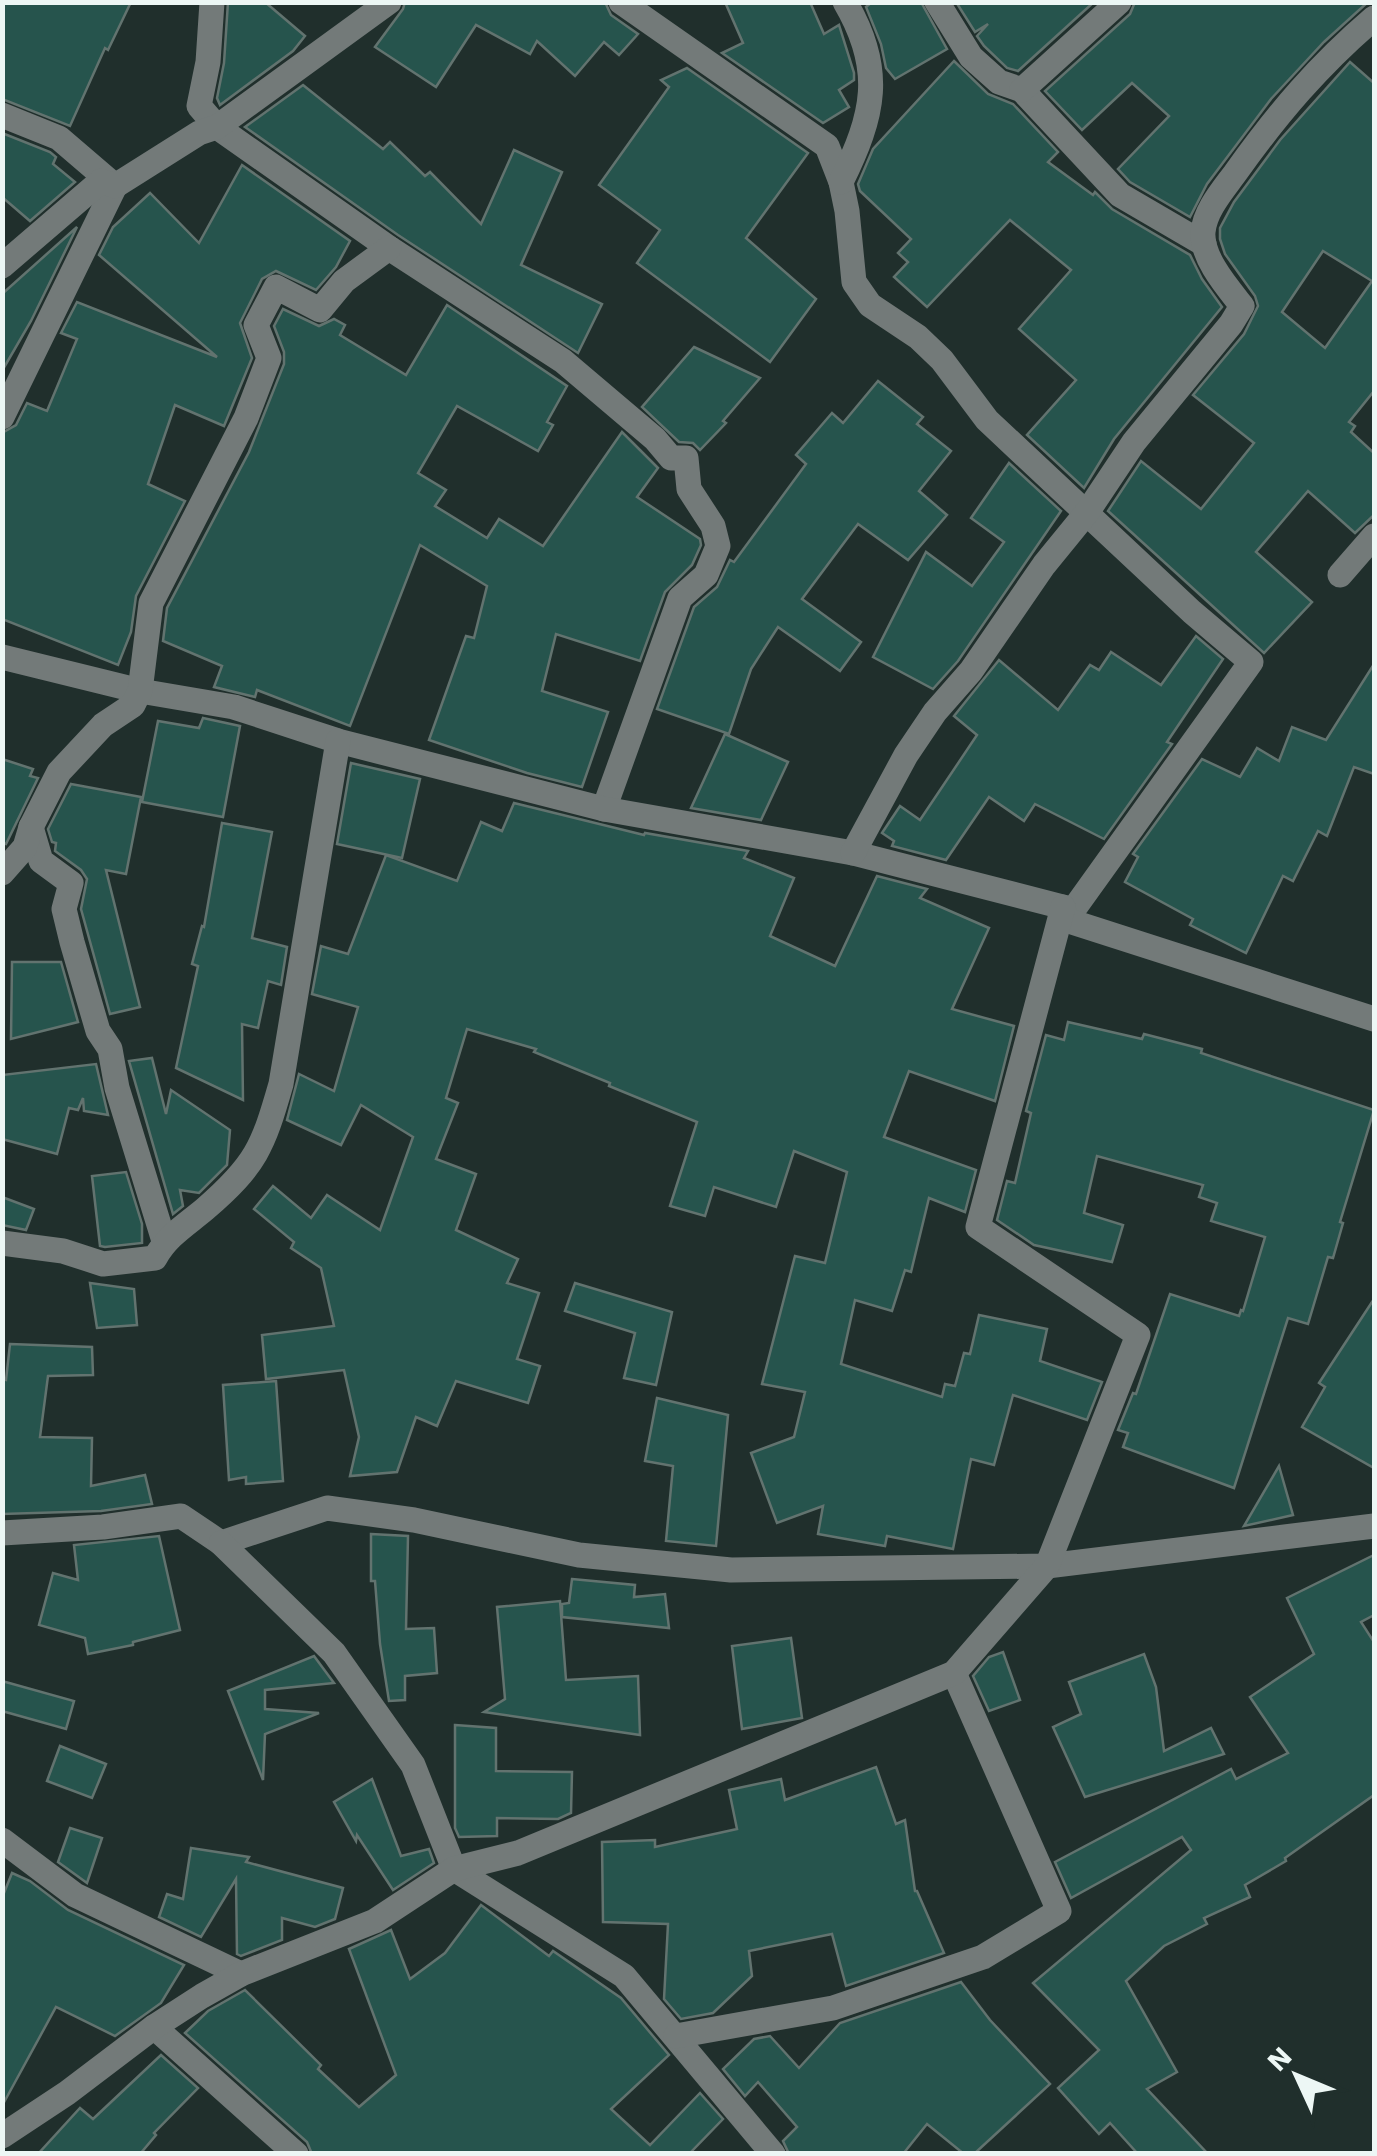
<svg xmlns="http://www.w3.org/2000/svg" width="1377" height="2156" viewBox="0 0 1377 2156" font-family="'Work Sans',sans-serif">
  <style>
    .building { fill: #26544d; stroke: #62736f; stroke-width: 2.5; fill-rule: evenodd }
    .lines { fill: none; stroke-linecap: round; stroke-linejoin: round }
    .minor { stroke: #737a79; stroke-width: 25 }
  </style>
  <rect width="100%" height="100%" fill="#202f2c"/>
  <g class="building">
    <path d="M2 2H131L108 50 105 48 70 126 2 99Z"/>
    <path d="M228 2H265L305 36 293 51 220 105 217 98 224 63Z"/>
    <path d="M405 2H605L611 15 638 34 619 55 604 42 575 76 537 41 530 54 476 25 436 87 375 47 403 9Z"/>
    <path d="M725 2H810L824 34 839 25 854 73V80L839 90 849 107 823 123 722 53 743 43Z"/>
    <path d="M872 2H921L947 49 895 79 886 68 881 44 866 7Z"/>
    <path d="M956 2H1094L1018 71 1007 68 984 46 977 36 988 24 975 32Z"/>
    <path d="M1135 2H1368L1324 42 1271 99 1207 184 1190 217 1130 182 1118 169 1169 116 1132 83 1082 130 1045 91 1130 14Z"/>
    <path d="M954 61 988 94 1013 104 1058 152 1048 162 1093 195 1095 192 1112 209 1190 255 1202 279 1222 307 1114 439 1084 488 1027 435 1076 380 1019 329 1071 270 1010 220 927 307 894 277 908 262 898 253 911 239 860 191 858 184 873 149Z"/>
    <path d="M1350 62 1374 83V391L1349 422 1355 426 1351 432 1374 453V515L1355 533 1308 491 1256 552 1312 602 1264 653 1108 511 1141 461 1201 509 1254 443 1193 395 1244 334 1258 306 1255 296 1225 254 1220 239V228L1234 202 1280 140ZM1323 251 1372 281 1325 348 1282 312Z"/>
    <path d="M687 68 808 153 746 238 816 299 770 362 637 263 660 230 599 185 669 87 661 80Z"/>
    <path d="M303 85 383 149 390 142 425 176 430 172 481 224 514 150 562 172 521 265 602 304 578 353 398 235 245 127Z"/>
    <path d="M2 133 50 152 56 157 53 164 75 182 30 221 2 197Z"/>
    <path d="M242 165 350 241 336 267 316 290 276 271 262 279 240 323 252 358 224 426 175 405 148 484 185 501 136 596 131 632 118 665 2 619V433L16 425 27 403 47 411 77 339 61 333 77 302 217 357 99 255 113 227 150 193 199 243Z"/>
    <path d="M77 227 31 321 2 371V294Z"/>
    <path d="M447 305 567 386 547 422 553 425 538 451 457 406 418 473 446 490 435 506 487 538 499 519 543 546 622 432 658 468 637 497 700 539 701 545 692 565 665 592 640 661 556 634 542 691 608 712 582 787 527 773 429 740 466 636 474 638 487 586 420 545 350 726 257 690 255 697 214 687 222 666 163 641 167 608 249 452 284 364V352L274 326 283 309 319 326 334 319 345 325 340 335 406 375Z"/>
    <path d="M694 347 760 378 723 421 726 423 700 450 693 443 679 442 642 407Z"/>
    <path d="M878 381 923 417 917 424 951 451 919 491 947 515 908 560 858 524 802 599 861 642 840 671 778 627 751 669 729 734 657 709 694 607 717 587 730 560 734 562 806 464 796 455 832 413 843 423Z"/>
    <path d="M1009 463 1061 511 958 661 933 689 873 657 926 552 972 586 1004 542 971 518Z"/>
    <path d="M1196 636 1223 659 1167 742 1172 744 1104 839 1035 804 1024 821 989 797 946 860 892 846 894 841 882 833 900 806 920 820 977 735 954 716 999 660 1058 710 1090 665 1099 670 1111 652 1161 685Z"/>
    <path d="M1374 664V774L1354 767 1327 836 1318 831 1293 881 1283 876 1246 953 1190 925 1193 919 1125 882 1138 857 1133 854 1202 759 1240 777 1257 748 1279 761 1292 727 1326 740Z"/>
    <path d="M203 718 240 726 223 817 142 802 158 721 199 728Z"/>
    <path d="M725 734 788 762 761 820 691 808Z"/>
    <path d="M2 759 33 769 30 776 38 778 6 844 2 843Z"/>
    <path d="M351 763 420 779 402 858 337 844Z"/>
    <path d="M71 784 141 797 126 874 106 870 140 1007 110 1014 81 909 87 879 81 870 55 851 56 843 52 842 48 829Z"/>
    <path d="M514 803 644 835 645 833 748 851 744 858 794 878 770 936 835 966 877 876 927 889 920 898 989 928 952 1009 1014 1026 995 1101 909 1071 884 1137 976 1170 965 1212 929 1198 911 1272 905 1270 892 1311 855 1300 841 1364 942 1397 945 1384 955 1386 964 1353 970 1354 979 1315 1047 1329 1040 1361 1102 1382 1087 1420 1013 1395 994 1465 971 1459 953 1549 887 1536 885 1546 818 1534 823 1506 777 1523 751 1453 794 1437 805 1392 762 1384 795 1256 825 1263 847 1172 794 1151 776 1207 714 1187 705 1216 670 1206 697 1122 609 1086 610 1083 534 1052 536 1049 467 1029 446 1098 458 1103 436 1159 476 1174 456 1230 518 1259 507 1283 539 1293 517 1359 540 1366 528 1403 456 1381 437 1426 416 1417 397 1472 350 1476 359 1437 344 1370 266 1379 262 1335 334 1326 321 1268 291 1248 294 1242 254 1209 273 1186 311 1218 327 1195 380 1230 413 1137 361 1105 341 1145 287 1120 299 1074 334 1091 358 1007 312 994 321 946 348 954 386 855 457 881 481 822 502 831Z"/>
    <path d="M222 823 272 832 252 938 287 947 281 985 268 981 258 1028 242 1024 243 1100 176 1068 198 966 192 964 202 926 204 927Z"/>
    <path d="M12 962H61L78 1022 11 1039Z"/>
    <path d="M1068 1022 1142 1039 1144 1034 1202 1049 1201 1053 1374 1110 1340 1222 1343 1223 1333 1258 1328 1257 1308 1324 1288 1318 1234 1488 1123 1447 1128 1433 1118 1430 1133 1393 1136 1394 1170 1294 1239 1316 1241 1310 1243 1311 1265 1237 1211 1221 1217 1203 1199 1197 1203 1185 1097 1156 1084 1213 1123 1225 1112 1262 1034 1245 997 1220 1007 1181 1015 1183 1031 1113 1026 1111 1046 1035 1064 1040Z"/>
    <path d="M152 1058 166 1114 171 1090 230 1130 227 1165 199 1193 180 1190 183 1206 173 1214 129 1061Z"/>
    <path d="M96 1064 108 1115 84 1111 83 1098 78 1110 69 1108 57 1154 2 1139V1075Z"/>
    <path d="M126 1172 142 1224V1243L105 1247 100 1246 92 1176Z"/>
    <path d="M2 1197 34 1209 26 1230 2 1225Z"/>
    <path d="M90 1283 134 1289 137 1325 97 1328Z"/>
    <path d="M575 1283 672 1312 656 1385 624 1378 635 1333 565 1311Z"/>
    <path d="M1374 1299V1468L1302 1427 1325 1387 1319 1383Z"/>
    <path d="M10 1344 92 1347 93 1375 48 1376 40 1437 92 1438 91 1486 145 1475 152 1504 101 1511 2 1514V1379L6 1380Z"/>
    <path d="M276 1381 283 1481 246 1484V1477L229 1480 223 1385Z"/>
    <path d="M657 1398 728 1415 716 1546 666 1541 673 1466 645 1461Z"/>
    <path d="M1279 1466 1293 1515 1244 1526Z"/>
    <path d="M371 1534 408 1536 406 1629 434 1628 437 1673 405 1676V1700L389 1701 380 1644 375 1581H371Z"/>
    <path d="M159 1536 180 1630 133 1642V1645L88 1654 85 1638 39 1625 53 1573 78 1580 74 1545Z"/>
    <path d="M1374 1555V1615L1361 1622 1374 1642V1795L1285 1858 1286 1861 1245 1885 1250 1897 1204 1918 1207 1924 1164 1946 1126 1981 1177 2072 1147 2089 1208 2154H1138L1110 2123 1099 2134 1058 2088 1099 2050 1033 1983 1191 1850 1182 1837 1071 1898 1055 1862 1231 1769 1236 1779 1288 1753 1250 1697 1314 1654 1287 1598Z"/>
    <path d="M572 1579 635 1585 634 1597 665 1594 669 1628 562 1617V1604L569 1603Z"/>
    <path d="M560 1601 566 1680 638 1676 640 1735 484 1712 505 1699 497 1607Z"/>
    <path d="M791 1638 802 1718 742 1729 732 1646Z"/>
    <path d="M1003 1652 1020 1700 989 1711 973 1676 989 1657Z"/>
    <path d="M1144 1654 1156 1687 1164 1751 1211 1728 1224 1754 1085 1797 1053 1727 1081 1714 1069 1682Z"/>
    <path d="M314 1656 334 1683 265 1690V1709L319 1713 265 1734 263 1780 228 1691Z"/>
    <path d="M2 1681 74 1701 66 1729 2 1711Z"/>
    <path d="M455 1725 496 1728V1771L572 1772 571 1813 558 1819 497 1818V1836L459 1837 455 1828Z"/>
    <path d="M60 1746 106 1764 92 1798 47 1781Z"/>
    <path d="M876 1767 896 1824 905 1820 915 1891H917L944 1953 846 1986 832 1934 749 1951 752 1976 713 2013 681 2019 664 1999 668 1924 603 1922 602 1842 655 1840V1847L737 1829 729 1790 781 1779 785 1800Z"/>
    <path d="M372 1779 401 1856 429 1849 434 1863 393 1890 357 1835 356 1841 334 1802Z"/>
    <path d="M70 1828 102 1838 87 1883 58 1862Z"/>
    <path d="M191 1848 249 1857 246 1862 343 1888 335 1919 315 1927 282 1918V1940L241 1956 237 1954 236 1879 201 1937 159 1917 167 1894 183 1899Z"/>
    <path d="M12 1873 30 1881 68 1910 184 1965 161 2003 115 2036 56 2007 2 2106V1898Z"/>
    <path d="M481 1905 549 1956 553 1951 621 1998 669 2055 611 2109 650 2145 700 2093 723 2119 689 2154H312L307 2142 185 2033 208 2011 245 1990 321 2065 318 2069 359 2107 396 2075 349 1949 391 1930 410 1979 445 1953Z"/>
    <path d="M961 1982 990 2020 1050 2084 974 2154H964L927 2124 903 2154H789L783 2141 797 2127 758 2082 745 2096 723 2069 754 2039 770 2036 799 2068 840 2023Z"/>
    <path d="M161 2055 198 2088 154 2133 156 2135 140 2154H38L80 2108 93 2119Z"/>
  </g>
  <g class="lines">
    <g class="minor">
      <path d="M212 2 208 62 199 106 217 127 389 248 563 361 655 439 671 458H686L689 489 713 526 718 546 706 575 680 598 604 809"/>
      <path d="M621 2 827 146 841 182 847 211 854 282 870 305 918 337 942 360 987 420 1192 612 1251 662 1066 920"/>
      <path d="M937 2 971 57 999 82 1022 90 1120 195 1204 244"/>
      <path d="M1022 90 1119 2"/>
      <path d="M2 115 59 138 115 186 2 417"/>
      <path d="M841 182C874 115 885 70 845 2"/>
      <path d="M2 266 101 181 115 186 199 133 217 127 389 2"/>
      <path d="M1340 575 1374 536"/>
      <path d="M2 657 140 691 234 707 338 741 604 809 853 853 1063 907 1066 920 1374 1019"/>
      <path d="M31 827 41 861 71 883 64 909 72 942 98 1031 110 1049 117 1088 164 1241"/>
      <path d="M853 853 906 755 935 712 971 671 1044 565 1088 511 1134 442 1231 324 1242 306C1227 287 1201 257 1203 232 1205 210 1223 190 1236 172 1278 113 1319 65 1374 18"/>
      <path d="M2 873 25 847 31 827 59 772 103 725 133 705 140 691 151 603 246 418 269 358 256 325 276 287 320 310 344 281 389 248"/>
      <path d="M2 1243 63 1251 103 1264 155 1258C167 1236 186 1225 205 1209 256 1165 263 1147 281 1084L338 741"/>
      <path d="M2 1533 103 1527 181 1516 221 1543 327 1508 414 1520 579 1555 731 1570 1047 1566 1374 1526"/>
      <path d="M221 1543 334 1653 413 1765 454 1869 624 1976 773 2154"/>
      <path d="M2 1840 75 1895 241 1974"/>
      <path d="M154 2027 296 2154"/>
      <path d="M676 2036 833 2008 983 1957 1059 1911 954 1673"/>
      <path d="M2 2136 67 2093 154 2027 202 1996 241 1974 375 1921 454 1869 518 1853 954 1673 1047 1566 1138 1335 978 1227 1063 907"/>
    </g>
  </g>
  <rect width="1377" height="2156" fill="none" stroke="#edf7f5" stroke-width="10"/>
  <g transform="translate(1297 2076) rotate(314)" stroke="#202f2c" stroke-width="8" paint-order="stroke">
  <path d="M0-8L18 38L0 25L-18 38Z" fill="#edf7f5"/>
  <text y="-15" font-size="28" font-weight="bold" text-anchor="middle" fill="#edf7f5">N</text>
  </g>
</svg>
